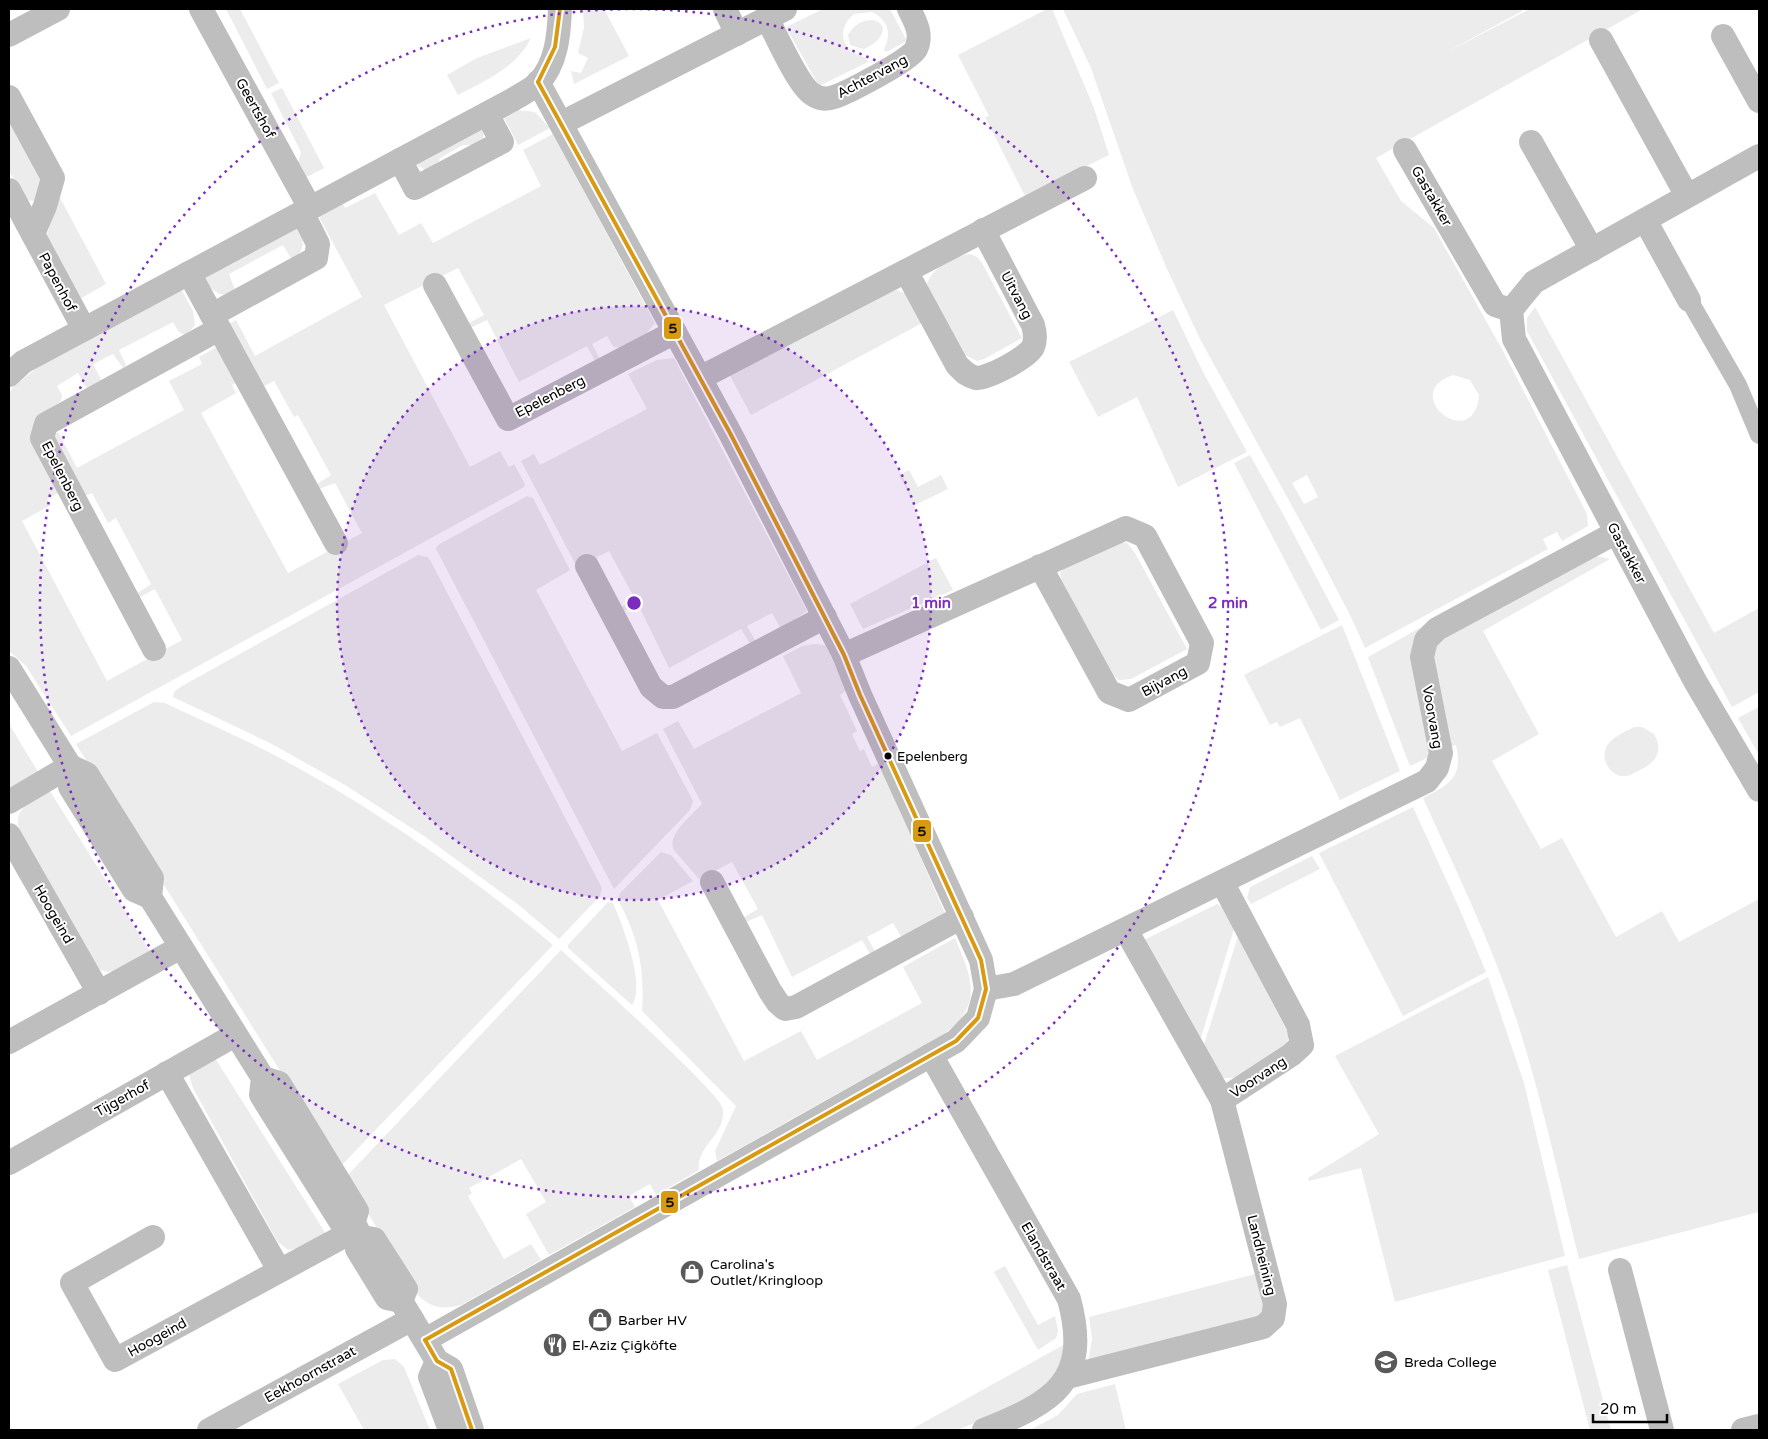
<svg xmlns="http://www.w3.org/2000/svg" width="1768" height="1439" viewBox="0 0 1768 1439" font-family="'Varela Round',sans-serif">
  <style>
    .green { fill: #ececec; fill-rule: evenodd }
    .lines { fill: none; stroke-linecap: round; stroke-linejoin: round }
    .pedestrian { stroke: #bebebe; stroke-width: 18 }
    .minor { stroke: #bebebe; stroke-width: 24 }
    .bus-1-casing { stroke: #fff; stroke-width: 8 }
    .bus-1 { stroke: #d79a12; stroke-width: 4 }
    .ring { fill: none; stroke: #7b2cbf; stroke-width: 2.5; stroke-dasharray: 2.5 5 }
    .bus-dot { fill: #000; stroke: #fff; stroke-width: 2 }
    .labels { text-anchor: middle; stroke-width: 4; stroke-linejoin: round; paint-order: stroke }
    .bus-label { font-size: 13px; fill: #000; stroke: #fff; text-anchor: start }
    .street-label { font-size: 14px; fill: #000; stroke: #fff }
    .poi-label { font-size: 14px; fill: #000; stroke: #fff; text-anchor: start }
    .centre { fill: #7b2cbf; stroke: #fff; stroke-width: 2.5 }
    .ring-label { font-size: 15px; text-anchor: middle; font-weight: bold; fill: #7b2cbf; stroke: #fff; stroke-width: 4; stroke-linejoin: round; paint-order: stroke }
    .line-badge { stroke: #fff; stroke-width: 2 }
    .pale-badge-label { font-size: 14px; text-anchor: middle; font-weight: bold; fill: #111 }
  </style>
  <rect width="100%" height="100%" fill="#fff"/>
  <g class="green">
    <path d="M226 9H240L279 83 267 89Z"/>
    <path d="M583 9H604L629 56 574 84 571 71 581 73 588 58 578 53 584 27Z"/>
    <path d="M823 9H890L907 41 886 52 884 49C892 33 888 20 872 12L854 14C841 25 839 39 851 52L866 58 868 62 819 86 786 27Z"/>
    <path d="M1047 9H1052L1094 108 1109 155 1025 196 985 117 989 116 958 55Z"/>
    <path d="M1063 9H1521L1522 11 1445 53 1530 9H1643L1376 158 1401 201 1434 228 1503 351 1587 514 1588 526 1562 541 1557 532 1543 539 1548 549 1365 648 1350 615 1314 546 1200 339 1167 269 1133 189 1091 68ZM1453 375 1470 380 1479 395C1474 455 1397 394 1453 375ZM1307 475 1318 497 1304 504 1292 483Z"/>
    <path d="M874 20C894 27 875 46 863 49L850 45 848 35C854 24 862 20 874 20Z"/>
    <path d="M531 38C516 68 486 80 458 95L447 75 477 58Z"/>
    <path d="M282 88 324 168 305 178 297 166 301 152 271 93Z"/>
    <path d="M517 110 535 112 550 128 518 145 503 116Z"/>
    <path d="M9 120 42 180 39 197 33 201 26 200 9 171Z"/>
    <path d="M481 128 484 134 482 142 474 145H463L440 158 436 168 426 171 415 163Z"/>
    <path d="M553 134 655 323 645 335 621 349 613 346 607 336 592 344 600 359 595 361 587 346 519 382 487 320 470 328 469 323 484 315 458 268 384 305 470 467 500 451 509 467 514 464 525 484 524 487 71 736 26 666 9 651V393L12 388 43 363 181 289 193 311 195 325 186 336 179 332 173 322 119 350 126 365 124 369 113 354 93 364 102 381 87 389 78 373 57 386 62 395 61 401 43 415 60 492 47 499 51 505 22 521 107 681 182 640 155 589 140 597 136 594 151 584 116 518 108 523 92 493 83 497 52 435 58 432 77 468 184 410 169 381 202 364 199 357 215 348 220 351 238 382 232 385 236 393 201 413 288 573 362 533 335 483 319 489 317 484 331 475 298 415 294 417 274 381 262 387 229 324 236 320 255 356 362 297 318 215 342 202 345 208 375 193 399 235 421 223 433 243 541 186 523 150Z"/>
    <path d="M59 196 106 284 78 300 46 237Z"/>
    <path d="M297 226C305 241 306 250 292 260L283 245 229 274 235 290 224 295C212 292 209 287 203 277Z"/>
    <path d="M970 254 977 257 982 263 1022 338 984 359 977 361 963 354 929 291 927 283C933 268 953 256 970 254Z"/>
    <path d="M897 290 906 294 924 322 751 415 729 374 889 292Z"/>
    <path d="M1535 307 1714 633 1759 608V692L1732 707 1527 331V318Z"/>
    <path d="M1173 310 1203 372 1247 452 1178 487 1137 397 1098 417 1069 362Z"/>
    <path d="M674 358 807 611 781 629 772 613 747 626 756 642 751 645 741 629 669 668 638 604 623 611 621 607 635 599 609 551 577 567 521 461 534 454 540 465 647 409 628 374 657 360Z"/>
    <path d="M1250 455 1283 514 1339 620 1321 630 1234 463Z"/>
    <path d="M909 470 918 487 941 475 948 489 915 505 899 475Z"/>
    <path d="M527 496 533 498 570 570 536 590 622 751 657 733 693 801 690 810 614 889 436 549 438 545Z"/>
    <path d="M1112 542 1127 543 1135 553 1187 649 1131 679 1119 680 1108 671 1062 585 1060 573 1068 563Z"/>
    <path d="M418 555 427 557 430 560 602 888 600 896 559 939 520 906 424 836 345 785 270 743 173 697 174 692 182 686Z"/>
    <path d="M1597 556 1610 559 1483 631 1539 734 1492 761 1541 849 1562 838 1616 937 1662 911 1679 942 1759 899V1212L1579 1259C1559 1179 1542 1099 1517 1021 1492 944 1456 871 1423 798 1450 784 1463 778 1456 745L1449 747 1431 659 1433 647 1441 639Z"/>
    <path d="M936 558 953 590 863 629 850 604Z"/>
    <path d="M1427 624 1431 756 1410 766 1368 657Z"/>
    <path d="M1342 625 1400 771 1340 800 1300 718 1280 727 1277 722 1270 725 1244 675Z"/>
    <path d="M814 644 825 645 847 690 840 695 857 731 852 734 860 751 864 749 872 767 880 763 946 916 902 938 893 923 867 937 875 951 870 954 862 940 792 977 762 915 746 922 744 917 758 909 732 862 699 879 674 850C666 835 692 815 702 804L663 729 678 721 694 749 801 693 783 656 802 646Z"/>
    <path d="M154 702 165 703C207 723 251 742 291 764 381 813 475 879 553 945L340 1167 76 744Z"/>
    <path d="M1759 707V755L1738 718Z"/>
    <path d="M9 724 40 775 9 792Z"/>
    <path d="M1634 727H1642L1654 734C1664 751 1656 762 1640 770 1634 773 1629 777 1622 776 1606 774 1598 752 1611 741 1617 735 1627 731 1634 727Z"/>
    <path d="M50 791 151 953C133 963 111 982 94 965L19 829C13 807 34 800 50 791Z"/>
    <path d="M1413 807 1460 910 1486 972 1403 1016 1319 853Z"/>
    <path d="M661 852 671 855 693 881 658 900 744 1061 801 1031 817 1060 922 1003 903 967 955 938C972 978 984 1004 944 1034L717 1161 715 1151 736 1106 642 1011C645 969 638 936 618 900L620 893Z"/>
    <path d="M1312 856 1320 869 1251 904 1247 898 1250 887Z"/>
    <path d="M608 902 613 903C622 924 646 985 632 1005L568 948V945Z"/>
    <path d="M1217 904 1222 907 1234 929 1199 1044 1142 941Z"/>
    <path d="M1238 936 1289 1035 1286 1046 1237 1078H1223L1202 1051Z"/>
    <path d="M561 950C583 970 722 1094 723 1109 726 1135 696 1146 699 1170L656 1195 650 1184 629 1196 635 1207 549 1255 526 1214 546 1202 521 1159 469 1188 472 1193 468 1196 504 1259 531 1244 541 1260 461 1305C443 1310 430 1308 417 1294L346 1177Z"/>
    <path d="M1488 977 1524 1083 1565 1256 1395 1302 1361 1168 1309 1181 1308 1178 1379 1134 1335 1056Z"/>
    <path d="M213 1055 326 1234 301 1248 288 1250 277 1241 193 1088 189 1075 197 1064Z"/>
    <path d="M1567 1265 1611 1430H1590L1548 1270Z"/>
    <path d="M1005 1266 1038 1325 1055 1316 1058 1331 1056 1338 1038 1350 994 1272Z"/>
    <path d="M1259 1273 1266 1303 1260 1316 1088 1364 1092 1338 1089 1317Z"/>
    <path d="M1067 1343 1061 1364 1049 1383 1022 1404 957 1430H910Z"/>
    <path d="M395 1359 404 1367 430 1430H364L338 1384 383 1360Z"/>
    <path d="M1115 1384 1126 1430H1030L1058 1415 1077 1394Z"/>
  </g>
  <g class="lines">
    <path class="pedestrian" d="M1689 300 1738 385 1759 435"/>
    <g class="minor">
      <path d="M201 9 310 208"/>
      <path d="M725 9 737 34"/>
      <path d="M767 18C776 35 798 85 812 94 819 99 826 100 834 97 847 93 912 59 916 49 923 34 915 21 909 9"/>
      <path d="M9 35 58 9"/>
      <path d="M1723 36 1759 101"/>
      <path d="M1601 40 1687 196"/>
      <path d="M9 97 53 178 45 206 33 234"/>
      <path d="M562 123 785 9"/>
      <path d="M1531 142 1592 250"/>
      <path d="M1405 150 1495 305 1511 310"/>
      <path d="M1759 156 1534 282 1511 310 1514 339 1695 681 1759 790"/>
      <path d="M400 160 415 188 502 142 487 114"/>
      <path d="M9 190 84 329"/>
      <path d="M1645 220 1689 300"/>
      <path d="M906 271 957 365C963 371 967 376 976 378 987 379 1027 358 1033 347 1036 340 1035 332 1033 325L983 230"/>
      <path d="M189 273 336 543"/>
      <path d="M435 285 508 419 675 332"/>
      <path d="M212 315 316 258 318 244 302 212"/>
      <path d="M9 375 23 362 512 100C520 95 531 90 538 83 557 64 559 33 560 9"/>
      <path d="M700 378 1085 178"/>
      <path d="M587 566 651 687 663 697H673L825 617"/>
      <path d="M154 649 42 438 46 424 219 329"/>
      <path d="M844 655 1126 528 1145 536 1202 643 1198 663 1129 700 1109 692 1040 566"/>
      <path d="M9 668 70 766V787L134 890 150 897"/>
      <path d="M70 766 87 774 152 878 150 897 263 1078 261 1095 340 1221 353 1224 362 1237 374 1239 406 1289 401 1301"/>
      <path d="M9 802 70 766"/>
      <path d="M9 835 99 993"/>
      <path d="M712 882 770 991 778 1003 785 1009 796 1007 962 917"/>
      <path d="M1126 930 1222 1100 1291 1055 1302 1045 1298 1025 1222 882"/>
      <path d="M986 989 1014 984 1427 781 1437 768 1441 753 1422 657 1426 640 1437 629 1615 533"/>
      <path d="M9 1042 181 947"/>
      <path d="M931 1055 1069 1299C1091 1381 1054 1402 984 1430"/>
      <path d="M167 1073 279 1270"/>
      <path d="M263 1078 279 1083 357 1211 353 1224"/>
      <path d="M9 1163 235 1035"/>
      <path d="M153 1237 72 1283 115 1360 357 1229"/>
      <path d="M362 1237 357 1249 387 1298 401 1301 437 1361 451 1369 472 1430"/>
      <path d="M1620 1270 1662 1430"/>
      <path d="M425 1340 956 1041 978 1018 986 989 981 960 860 695 844 655 730 433 538 82"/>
      <path d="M437 1361 430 1377 450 1430"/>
      <path d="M1067 1377 1263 1327 1273 1318 1275 1304 1222 1100"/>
      <path d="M209 1430 412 1319"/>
      <path d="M1743 1430 1759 1426"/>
    </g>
    <g class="bus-1-casing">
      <g id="bus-1">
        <path d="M538 82 555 47 560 9"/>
        <path d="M425 1340 956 1041 978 1018 986 989 981 960 860 695 844 655 730 433 538 82"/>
        <path d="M425 1340 437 1361 451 1369 472 1430"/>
      </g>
    </g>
    <use href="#bus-1" class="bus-1"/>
  </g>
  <circle cx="634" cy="603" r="297" fill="#7b2cbf" fill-opacity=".12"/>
  <g class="ring">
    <circle cx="634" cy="603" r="297"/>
    <circle cx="634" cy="603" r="594"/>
  </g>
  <defs>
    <g id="shop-disc" transform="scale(1.25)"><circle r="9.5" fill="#595959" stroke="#fff"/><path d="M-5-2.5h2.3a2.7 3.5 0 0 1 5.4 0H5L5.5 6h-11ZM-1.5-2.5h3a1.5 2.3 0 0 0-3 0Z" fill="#fff"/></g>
    <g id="restaurant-disc" transform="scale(1.25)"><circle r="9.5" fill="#595959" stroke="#fff"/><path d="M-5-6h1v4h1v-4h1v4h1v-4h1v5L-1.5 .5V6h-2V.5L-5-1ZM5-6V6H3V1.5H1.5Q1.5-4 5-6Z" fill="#fff"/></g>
    <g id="school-disc" transform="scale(1.25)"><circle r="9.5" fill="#595959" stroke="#fff"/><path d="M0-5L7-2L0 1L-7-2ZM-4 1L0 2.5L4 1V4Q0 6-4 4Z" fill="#fff"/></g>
  </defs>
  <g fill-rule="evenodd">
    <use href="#shop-disc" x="692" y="1272"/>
    <use href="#shop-disc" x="600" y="1320"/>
    <use href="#restaurant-disc" x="555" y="1345"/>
    <use href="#school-disc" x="1386" y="1362"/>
  </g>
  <circle class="bus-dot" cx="888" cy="756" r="4.5"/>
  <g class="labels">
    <g class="bus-label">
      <text x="897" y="761">Epelenberg</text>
    </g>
    <g class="street-label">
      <text transform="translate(872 76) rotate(-28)" y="5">Achtervang</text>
      <text transform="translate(256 108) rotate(61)" y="5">Geertshof</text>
      <text transform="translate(1432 196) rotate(60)" y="5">Gastakker</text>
      <text transform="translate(58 282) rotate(62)" y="5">Papenhof</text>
      <text transform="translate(1017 295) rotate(62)" y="5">Uitvang</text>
      <text transform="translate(550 396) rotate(-27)" y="5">Epelenberg</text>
      <text transform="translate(63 476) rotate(63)" y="5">Epelenberg</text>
      <text transform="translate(1627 553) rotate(62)" y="5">Gastakker</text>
      <text transform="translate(1164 681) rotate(-28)" y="5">Bijvang</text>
      <text transform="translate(1433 717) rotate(80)" y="5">Voorvang</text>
      <text transform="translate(54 914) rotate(60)" y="5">Hoogeind</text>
      <text transform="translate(1258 1077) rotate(-33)" y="5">Voorvang</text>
      <text transform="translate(122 1098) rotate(-29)" y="5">Tijgerhof</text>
      <text transform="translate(1262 1255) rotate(76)" y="5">Landheining</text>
      <text transform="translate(1044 1256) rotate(60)" y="5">Elandstraat</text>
      <text transform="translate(157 1337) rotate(-29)" y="5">Hoogeind</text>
      <text transform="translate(310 1374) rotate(-29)" y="5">Eekhoornstraat</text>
    </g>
    <g class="poi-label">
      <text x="710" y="1269">Carolina's<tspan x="710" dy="16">Outlet/Kringloop</tspan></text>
      <text x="618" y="1325">Barber HV</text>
      <text x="572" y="1350">El-Aziz Çiğköfte</text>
      <text x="1404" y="1367">Breda College</text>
    </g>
  </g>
  <circle cx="634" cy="603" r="8" class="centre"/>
  <g class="ring-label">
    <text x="931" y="608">1 min</text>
    <text x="1228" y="608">2 min</text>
  </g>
  <g class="line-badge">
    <rect x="663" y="316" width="19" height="24" rx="5" fill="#d79a12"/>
    <rect x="912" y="819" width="20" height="24" rx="5" fill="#d79a12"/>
    <rect x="660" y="1190" width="19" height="24" rx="5" fill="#d79a12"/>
  </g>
  <g class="pale-badge-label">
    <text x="673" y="333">5</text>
    <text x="922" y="836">5</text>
    <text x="670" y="1207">5</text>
  </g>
  <rect width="1768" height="1439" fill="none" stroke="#000000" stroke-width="20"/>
  <path d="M1593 1414v8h74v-8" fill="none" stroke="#000000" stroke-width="2.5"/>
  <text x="1600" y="1414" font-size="15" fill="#000000" stroke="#ffffff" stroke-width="4" paint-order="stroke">20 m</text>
</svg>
